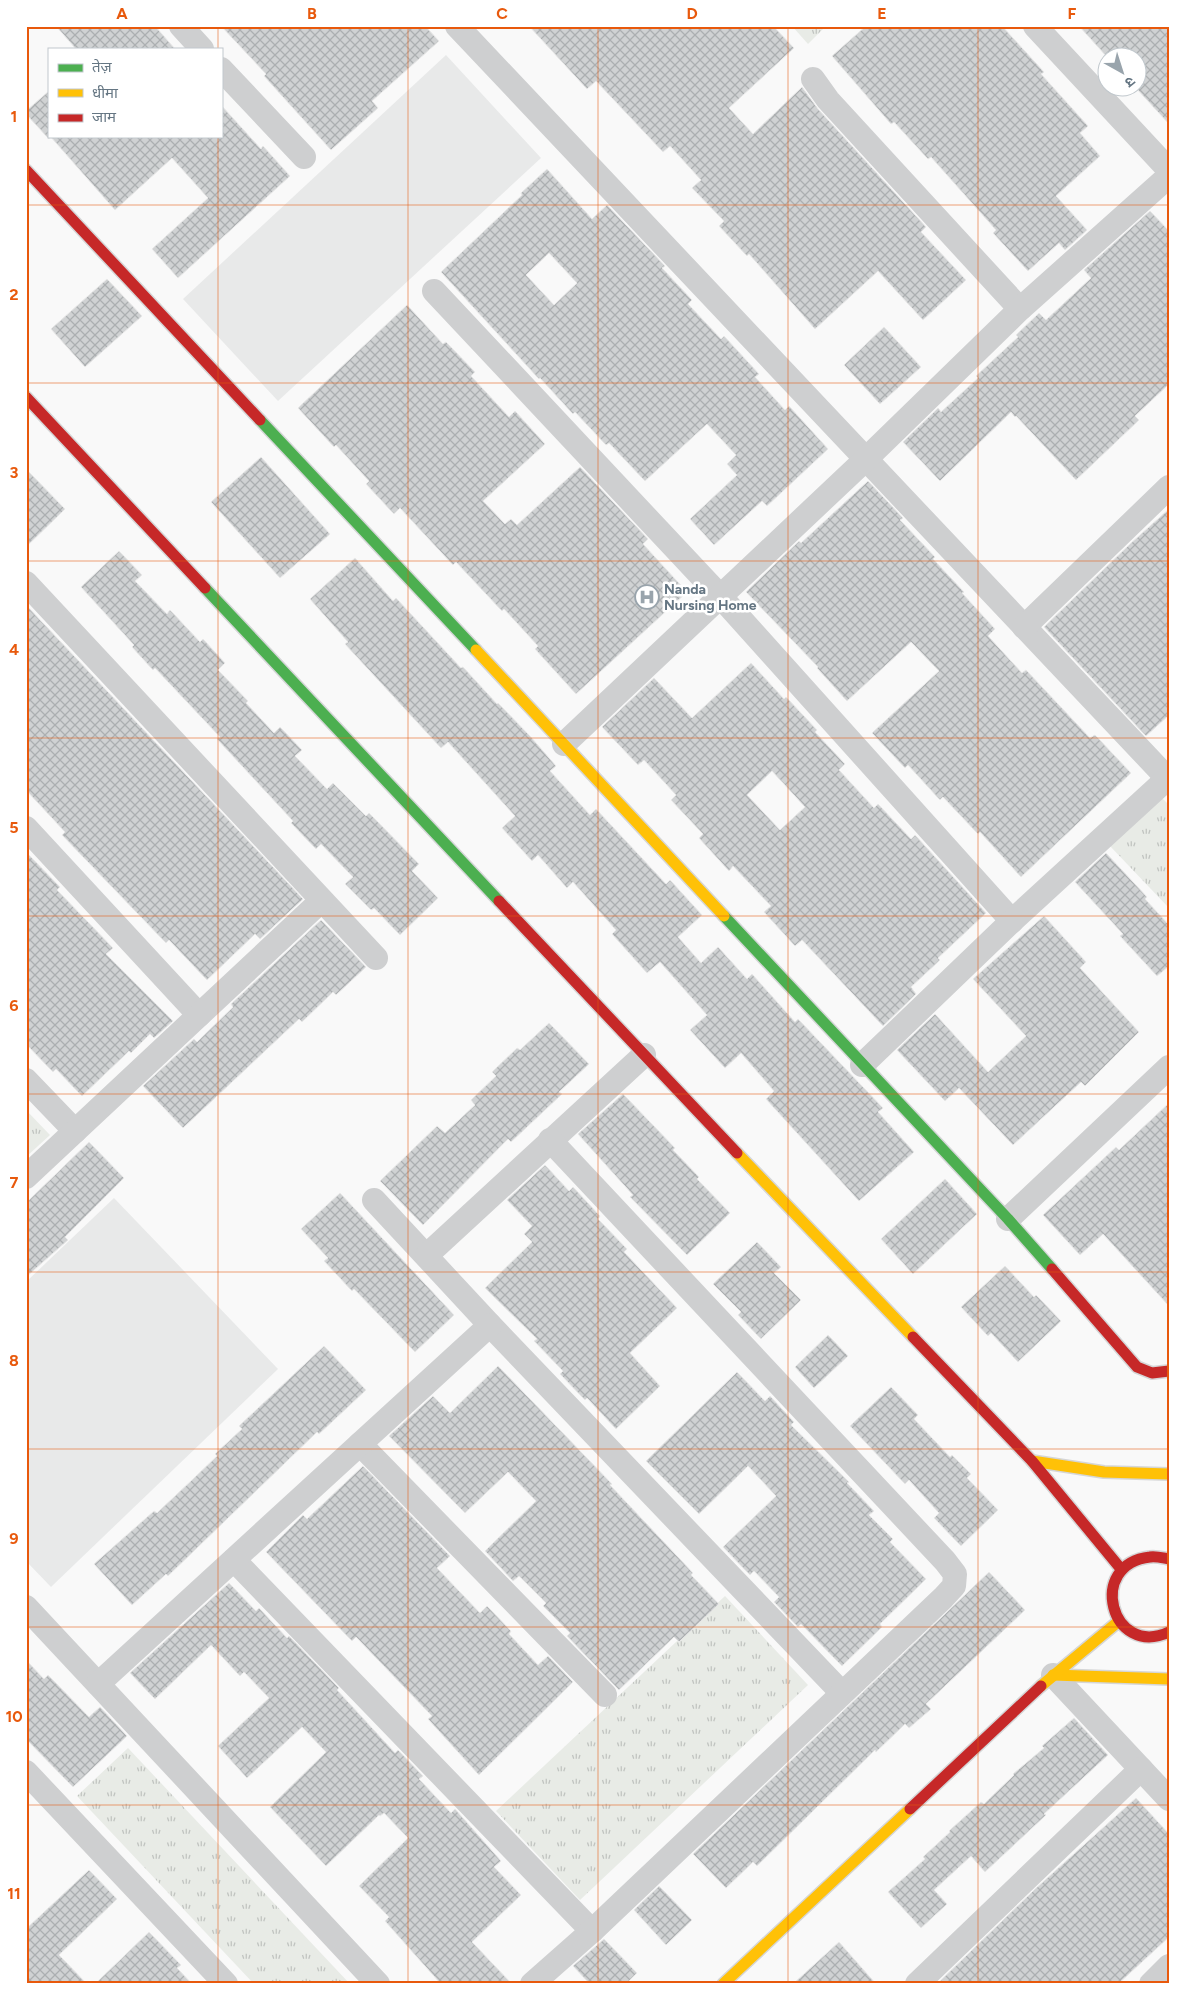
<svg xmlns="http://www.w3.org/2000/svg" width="1195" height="2010" viewBox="0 0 1195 2010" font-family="Figtree,'Noto Sans Devanagari',sans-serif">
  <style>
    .built { fill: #e8e9e9 }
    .grass { fill: url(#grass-tufts) }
    .building { fill: url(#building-cross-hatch); stroke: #e8e8e8; fill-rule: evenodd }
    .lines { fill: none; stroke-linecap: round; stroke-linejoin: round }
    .fast-casing { stroke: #d5d6d7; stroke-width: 14 }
    .slow-casing { stroke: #d5d6d7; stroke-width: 14 }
    .jam-casing { stroke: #d5d6d7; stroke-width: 14 }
    .street { stroke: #cecfd0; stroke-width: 24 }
    .fast { stroke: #4caf50; stroke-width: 11 }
    .slow { stroke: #ffc107; stroke-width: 11 }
    .jam { stroke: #c62828; stroke-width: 11 }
    .grid { fill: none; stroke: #e8590c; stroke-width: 1; stroke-opacity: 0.55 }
    .labels { text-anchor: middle; stroke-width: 5; stroke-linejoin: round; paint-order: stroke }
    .poi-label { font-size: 14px; font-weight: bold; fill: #657683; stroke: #fff; text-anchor: start }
    .neatline { fill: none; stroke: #e8590c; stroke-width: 2 }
    .grid-label { font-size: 16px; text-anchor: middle; font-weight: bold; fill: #e8590c }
  </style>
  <defs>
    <pattern id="grass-tufts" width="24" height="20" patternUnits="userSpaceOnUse" patternTransform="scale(1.25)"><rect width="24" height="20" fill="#e8ebe6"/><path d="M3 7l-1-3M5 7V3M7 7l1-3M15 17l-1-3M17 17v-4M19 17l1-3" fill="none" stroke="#c0c3c0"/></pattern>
    <pattern id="building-cross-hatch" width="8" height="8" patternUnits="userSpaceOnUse" patternTransform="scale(1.25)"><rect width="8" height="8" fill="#d0d2d3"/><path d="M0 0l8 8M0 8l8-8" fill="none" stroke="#acafb1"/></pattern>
  </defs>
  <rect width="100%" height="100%" fill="#f9f9f9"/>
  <g class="built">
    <path d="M446 55 541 158 278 401 183 299Z"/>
    <path d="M114 1198 278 1369 51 1587 26 1561V1282Z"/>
  </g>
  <g class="grass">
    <path d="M792 26H826L808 44Z"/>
    <path d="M1160 796 1169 805V908L1109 845Z"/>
    <path d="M26 1110 50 1135 26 1157Z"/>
    <path d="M725 1596 808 1685 580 1900 496 1811Z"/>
    <path d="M128 1748 350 1984H254L77 1796Z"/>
  </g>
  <g class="building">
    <path d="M56 26H155L175 49H76Z"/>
    <path d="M221 26H425L439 41 372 101 378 108 331 150 264 76 266 74Z"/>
    <path d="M529 26H773L794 48 729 108 753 134 802 87 818 109 926 227 921 232 966 280 923 320 878 271 815 329 749 254 747 256 719 226 724 221 692 188 701 180 670 146 663 152 596 81 587 89Z"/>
    <path d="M866 26H1002L1044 72 1041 74 1088 126 1080 133 1100 156 1056 196 1087 230 1065 250 1059 243 1028 271 993 233 996 230 931 157 928 159 894 122 891 124 832 56Z"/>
    <path d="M1079 26H1169V124L1136 88 1138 58H1109L1108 55V58Z"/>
    <path d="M49 91V139L26 114V111Z"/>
    <path d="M221 105 261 149 263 146 290 176 178 278 152 249 208 198 172 158 115 210 50 136H221Z"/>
    <path d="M547 169 592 219 607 205 665 266 662 268 692 300 688 304 721 339 724 336 759 374 755 377 785 410 789 406 828 449 767 506 762 501 714 545 690 519 737 475 727 464 736 455 707 424 645 481 609 443 606 445 575 412 573 414 540 378 539 379 441 272 522 195 521 193ZM549 253 577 283 554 305 526 275Z"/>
    <path d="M1150 211 1169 231V384L1135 416 1139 420 1076 480 1016 416 1015 417 1011 412 940 481 903 442 938 408 941 412 978 378 976 376 1018 337 1016 335 1039 313 1046 320 1091 278 1084 270Z"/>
    <path d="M107 279 142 316 85 367 51 329Z"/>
    <path d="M407 305 443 344 446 342 475 372 471 376 509 417 515 411 545 444 483 501 505 524 511 519 517 525 580 467 648 539 643 544 687 592 576 694 535 649 538 646 504 609 502 611 456 562 453 565 400 508 394 514 366 484 369 481 336 445 334 447 298 408Z"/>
    <path d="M884 327 921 367 880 404 844 365Z"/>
    <path d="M261 457 330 534 280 578 211 502Z"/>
    <path d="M26 469 65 509 26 547Z"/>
    <path d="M868 481 903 518 900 520 935 557 933 559 964 592 962 593 995 629 988 636 1022 673 1026 670 1090 738 1095 735 1131 773 1021 877 980 832 978 834 943 797 940 800 908 765 905 768 872 733 939 671 911 642 847 701 817 668 818 667 746 592 799 541 801 543Z"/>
    <path d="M1169 509V715L1146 736 1044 627 1130 544Z"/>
    <path d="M119 551 142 575 135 581 167 614 170 610 200 642 203 639 225 663 218 670 248 701 246 703 274 733 280 727 302 750 295 756 327 789 333 783 366 816 369 813 419 864 412 871 438 898 400 935 374 908 371 910 345 884 353 877 321 844 316 849 291 823 293 821 217 739 220 737 155 668 153 670 132 647 134 645 81 587Z"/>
    <path d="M355 558 393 601 396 598 461 668 463 667 497 704 498 703 530 736 556 766 550 771 590 815 596 809 666 884 670 880 702 915 678 937 701 963 718 947 747 979 752 974 795 1022 798 1019 883 1108 878 1112 914 1152 859 1201 766 1099 774 1091 741 1053 725 1068 690 1030 707 1015 660 962 647 973 612 934 616 930 573 882 567 888 538 855 532 861 502 828 515 816 448 742 441 748 345 644 348 642 310 599Z"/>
    <path d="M26 605 303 899 260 939 255 934 207 980 169 940 166 943 62 835 65 832 26 790Z"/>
    <path d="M751 663 784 699 786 697 817 730 815 732 845 764 839 770 874 808 878 804 911 839 915 835 986 913 938 958 940 960 911 987 916 994 883 1026 802 940 795 946 764 912 771 906 733 866 729 871 699 838 703 834 671 800 676 795 644 760 638 765 602 727 654 678 692 718ZM772 771 805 807 780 830 747 795Z"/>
    <path d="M26 852 60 887 57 890 113 948 106 954 173 1021 154 1038 150 1034 131 1053 129 1051 82 1096 56 1069 53 1072 26 1044Z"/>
    <path d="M1106 853 1147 897 1145 899 1169 925V966L1157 976 1120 936 1123 934 1075 882Z"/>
    <path d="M1044 916 1086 962 1080 968 1139 1032 1085 1086 1081 1082 1013 1145 959 1088 945 1101 897 1050 935 1014 988 1072 1026 1036 973 979Z"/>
    <path d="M321 920 366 967 336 995 333 992 302 1022 299 1019 183 1128 143 1086 194 1039 197 1042 233 1007 231 1004Z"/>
    <path d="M549 1023 589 1064 559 1092 562 1094 511 1142 508 1139 423 1225 380 1181 437 1126 445 1133 475 1105 471 1100 496 1076 492 1072 517 1048 520 1050Z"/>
    <path d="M623 1094 675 1148 673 1150 699 1177 697 1179 730 1213 687 1255 630 1197 633 1195 578 1134Z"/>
    <path d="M1169 1103V1306L1103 1234 1080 1255 1043 1215 1116 1147 1119 1150Z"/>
    <path d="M89 1142 124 1178 65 1237 68 1240 26 1277V1203Z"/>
    <path d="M545 1165 569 1191 573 1187 600 1216 598 1219 627 1249 624 1252 677 1308 630 1353 660 1386 616 1429 587 1398 585 1400 560 1374 563 1371 534 1341 537 1339 485 1288 532 1242 524 1234 532 1226 507 1200Z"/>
    <path d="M945 1179 977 1214 913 1274 881 1239Z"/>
    <path d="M340 1193 454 1315 415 1352 354 1289 352 1291 324 1261 328 1258 301 1229Z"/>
    <path d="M757 1242 781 1267 774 1273 801 1300 761 1339 738 1315 741 1312 713 1284Z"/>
    <path d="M1005 1266 1034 1297 1036 1295 1061 1321 1018 1362 991 1333 988 1336 961 1307Z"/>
    <path d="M828 1335 848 1356 814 1388 795 1367Z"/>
    <path d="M324 1346 366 1390 319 1434 317 1432 168 1576 166 1574 132 1605 94 1564 154 1511 157 1513 192 1480 217 1456 215 1454 242 1429 239 1426Z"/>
    <path d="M498 1366 612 1484 610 1485 693 1573 691 1575 719 1604 679 1642 674 1637 619 1690 567 1636 570 1633 543 1606 546 1603 519 1576 513 1581 485 1551 536 1501 508 1472 465 1513 389 1436 433 1396 450 1413Z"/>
    <path d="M737 1372 765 1401 770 1396 794 1422 791 1425 849 1482 847 1483 874 1511 869 1515 893 1539 890 1542 926 1579 880 1624 882 1627 842 1666 801 1624 798 1627 774 1602 779 1597 754 1571 750 1575 723 1547 776 1496 748 1466 699 1514 646 1461Z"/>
    <path d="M891 1387 918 1415 914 1419 950 1457 952 1455 971 1474 967 1478 998 1510 961 1546 934 1518 939 1513 909 1480 905 1484 850 1426Z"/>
    <path d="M363 1466 450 1556 437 1568 480 1613 487 1606 511 1631 509 1634 538 1665 548 1656 573 1682 479 1775 428 1719 432 1716 356 1637 352 1641 266 1552 303 1515 307 1519Z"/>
    <path d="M989 1572 1025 1610 926 1704 931 1709 909 1728 905 1724 876 1752 875 1750 757 1866 753 1862 726 1888 693 1854Z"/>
    <path d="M229 1583 256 1611 259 1608 287 1638 289 1636 339 1688 337 1690 395 1753 398 1750 423 1776 419 1779 451 1813 455 1809 501 1861 494 1867 521 1895 472 1942 512 1984H441L385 1921 389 1917 359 1886 408 1838 384 1813 380 1816 379 1815 326 1866 270 1807 326 1752 302 1727 247 1778 218 1746 269 1698 244 1672 240 1676 211 1645 155 1699 130 1673Z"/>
    <path d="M26 1660 44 1679 48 1675 89 1717 100 1707 127 1736 73 1787 26 1739Z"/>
    <path d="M1074 1718 1108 1755 1044 1814 1046 1815 985 1872 971 1856 934 1890 947 1904 921 1928 888 1892 925 1859 923 1857 950 1832 949 1831 981 1802 984 1804 1014 1775 1013 1774 1044 1748 1042 1746Z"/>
    <path d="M1136 1798 1169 1834V1937L1118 1984H937L1034 1890Z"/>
    <path d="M89 1870 117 1899 59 1955 87 1984H26V1929Z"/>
    <path d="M659 1886 692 1920 666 1945 634 1910Z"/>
    <path d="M149 1932 181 1965 177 1968 192 1984H95Z"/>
    <path d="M604 1939 637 1973 626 1984H590L573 1966Z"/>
    <path d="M839 1942 876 1984H793Z"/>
  </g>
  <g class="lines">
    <g class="fast-casing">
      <g id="fast">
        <path d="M260 420 476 650"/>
        <path d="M205 588 499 901"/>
        <path d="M724 916 1008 1219 1052 1269"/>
      </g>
    </g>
    <g class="slow-casing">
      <g id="slow">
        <path d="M476 650 724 916"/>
        <path d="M737 1153 913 1337"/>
        <path d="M1032 1461 1104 1472 1169 1474"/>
        <path d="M1053 1675 1169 1679"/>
        <path d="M1041 1686 1119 1621"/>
        <path d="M723 1984 910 1809"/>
      </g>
    </g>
    <g class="jam-casing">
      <g id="jam">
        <path d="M26 170 260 420"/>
        <path d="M26 397 205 588"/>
        <path d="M499 901 737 1153"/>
        <path d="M1052 1269 1137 1367 1152 1373 1169 1371"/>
        <path d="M913 1337 1032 1461 1121 1569"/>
        <path d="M1169 1559C1163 1558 1156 1556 1150 1557 1086 1564 1111 1659 1169 1632"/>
        <path d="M910 1809 1041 1686"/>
      </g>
    </g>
    <g class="street">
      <path d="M181 26 202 49"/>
      <path d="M457 26 1169 780"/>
      <path d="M1035 26 1169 170"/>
      <path d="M221 69 304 157"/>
      <path d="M813 79 828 100 1020 309"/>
      <path d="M434 291 720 596 1012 921"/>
      <path d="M26 583 376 958"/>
      <path d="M1024 627 1169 487"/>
      <path d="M564 744 866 459 1020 309 1169 176"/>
      <path d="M26 828 199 1015"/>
      <path d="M862 1065 1012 921 1169 777"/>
      <path d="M26 1080 75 1131"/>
      <path d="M26 1177 321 901"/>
      <path d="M374 1200 490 1325 842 1693"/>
      <path d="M1008 1219 1169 1067"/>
      <path d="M427 1255 644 1055"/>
      <path d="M360 1444 605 1695"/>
      <path d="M234 1560 592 1931"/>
      <path d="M26 1607 378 1984"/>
      <path d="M1053 1675 1169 1799"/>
      <path d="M98 1684 490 1325"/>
      <path d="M26 1772 226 1984"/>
      <path d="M532 1984 592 1931 943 1598 954 1586 955 1574 945 1561 550 1140"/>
      <path d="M917 1984 1141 1769"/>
      <path d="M1151 1984 1169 1966"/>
    </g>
    <use href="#fast" class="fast"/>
    <use href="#slow" class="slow"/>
    <use href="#jam" class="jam"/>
  </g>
  <path class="grid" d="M218 26V49M408 26V1984M598 26V1984M788 26V1984M978 26V1984M218 136V1984M26 205H1169M26 383H1169M26 561H1169M26 738H1169M26 916H1169M26 1094H1169M26 1272H1169M26 1449H1169M26 1627H1169M26 1805H1169"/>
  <defs>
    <g id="hospital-ring" transform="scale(1.25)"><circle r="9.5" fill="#fff" stroke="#99a4ac" stroke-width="1.5"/><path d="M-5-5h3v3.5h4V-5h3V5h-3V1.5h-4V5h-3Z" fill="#99a4ac"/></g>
  </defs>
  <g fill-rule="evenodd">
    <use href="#hospital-ring" x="647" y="597"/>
  </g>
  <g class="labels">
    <g class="poi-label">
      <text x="664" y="594">Nanda<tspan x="664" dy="16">Nursing Home</tspan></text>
    </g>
  </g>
  <rect width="1195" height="2010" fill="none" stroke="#ffffff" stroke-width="55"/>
  <rect x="48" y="48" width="175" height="90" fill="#ffffff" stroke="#c1c8cd"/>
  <rect x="58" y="64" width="25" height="8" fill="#4caf50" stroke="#c1c8cd"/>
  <text x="92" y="72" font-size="15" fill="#657683">तेज़</text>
  <rect x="58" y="89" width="25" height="8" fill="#ffc107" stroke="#c1c8cd"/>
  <text x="92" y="98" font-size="15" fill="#657683">धीमा</text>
  <rect x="58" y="114" width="25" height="8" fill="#c62828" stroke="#c1c8cd"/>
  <text x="92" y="122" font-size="15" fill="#657683">जाम</text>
  <g transform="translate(1122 72) rotate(141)"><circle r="24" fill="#ffffff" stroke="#c1c8cd"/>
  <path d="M0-4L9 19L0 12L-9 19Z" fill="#99a4ac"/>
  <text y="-8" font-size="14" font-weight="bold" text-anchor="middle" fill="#657683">उ</text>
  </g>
  <rect x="28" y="28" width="1140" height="1954" class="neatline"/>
  <g class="grid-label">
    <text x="122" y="19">A</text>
    <text x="312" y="19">B</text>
    <text x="502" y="19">C</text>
    <text x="692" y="19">D</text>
    <text x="882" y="19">E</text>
    <text x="1072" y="19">F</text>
    <text x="14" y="122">1</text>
    <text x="14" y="300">2</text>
    <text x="14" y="478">3</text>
    <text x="14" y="655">4</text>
    <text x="14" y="833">5</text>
    <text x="14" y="1011">6</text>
    <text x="14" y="1188">7</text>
    <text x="14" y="1366">8</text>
    <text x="14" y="1544">9</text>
    <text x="14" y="1722">10</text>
    <text x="14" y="1899">11</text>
  </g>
</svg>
